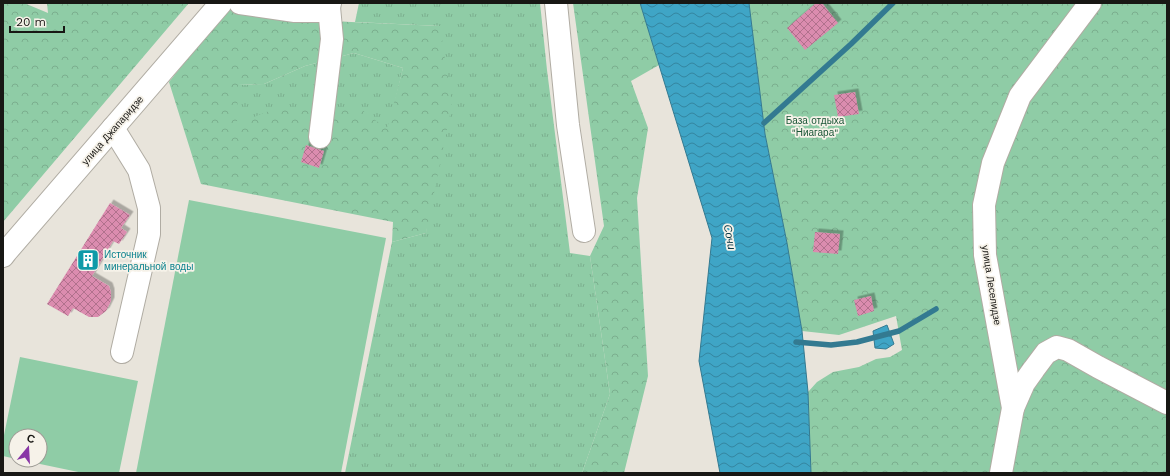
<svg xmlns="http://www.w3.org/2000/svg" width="1170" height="476" viewBox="0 0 1170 476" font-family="'Work Sans',sans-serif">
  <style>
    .grass { fill: url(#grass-tufts) }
    .forest { fill: url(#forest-crowns); fill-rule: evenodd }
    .pitch { fill: #8fcca6 }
    .water { fill: url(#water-waves); stroke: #337a91 }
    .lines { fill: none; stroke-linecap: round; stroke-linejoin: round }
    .stream { stroke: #337a91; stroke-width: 5.5 }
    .building { fill: url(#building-cross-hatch); filter: url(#shadow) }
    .minor-casing { stroke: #b0aca3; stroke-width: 24 }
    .minor { stroke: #fff; stroke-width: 22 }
    .labels { text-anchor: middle; stroke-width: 3.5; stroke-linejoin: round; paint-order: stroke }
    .park-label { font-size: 10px; fill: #195536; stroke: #f6f2e9 }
    .street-label { font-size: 10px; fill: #181714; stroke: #f6f2e9 }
    .culture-label { font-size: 10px; fill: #0d838f; stroke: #f6f2e9; text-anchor: start }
    .water-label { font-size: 11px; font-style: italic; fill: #0b3a48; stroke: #f6f2e9 }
  </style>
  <defs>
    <pattern id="grass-tufts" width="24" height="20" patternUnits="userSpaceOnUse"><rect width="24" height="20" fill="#8fcca6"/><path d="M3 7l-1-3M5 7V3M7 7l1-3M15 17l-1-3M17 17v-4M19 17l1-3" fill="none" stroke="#7bae8e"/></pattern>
    <pattern id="forest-crowns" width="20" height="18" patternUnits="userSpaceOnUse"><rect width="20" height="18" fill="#8fcca6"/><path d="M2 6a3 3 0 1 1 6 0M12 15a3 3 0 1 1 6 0" fill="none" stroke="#7bae8e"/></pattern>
    <pattern id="water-waves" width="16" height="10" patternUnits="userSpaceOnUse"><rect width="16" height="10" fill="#3fa5c6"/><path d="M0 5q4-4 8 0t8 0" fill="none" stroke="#3485a0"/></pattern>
    <pattern id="building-cross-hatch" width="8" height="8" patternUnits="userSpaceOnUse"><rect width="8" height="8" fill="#db8caf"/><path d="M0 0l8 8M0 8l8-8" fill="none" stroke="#b1718d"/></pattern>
    <filter id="shadow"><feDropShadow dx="3.5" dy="-3.5" stdDeviation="0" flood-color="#0004"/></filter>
  </defs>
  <rect width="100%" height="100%" fill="#e8e4db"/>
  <g class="grass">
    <path d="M359 3H540L547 70 570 253 590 256 610 394 582 473H345L392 242 426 233 440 26 355 22Z"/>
    <path d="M354 53 403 68 388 130 237 124V85L264 84 305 66Z"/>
  </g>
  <g class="forest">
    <path d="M3 3H24L48 13 47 3H189L3 222Z"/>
    <path d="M573 3H640L659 65 631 81 648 128 637 198 648 376 624 473H582L610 394 590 256 604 226Z"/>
    <path d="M749 3H1167V473H811L808 392 817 382 833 372 859 367 876 359 890 357 902 350 896 316 839 335 802 331 787 243 765 134Z"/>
    <path d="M227 9 329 21 440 26 452 104 426 233 392 242 393 222 201 184 169 82ZM354 53 403 68 387 129 362 110H324L281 106 237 124 238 85 264 84 305 66Z"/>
  </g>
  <g class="pitch">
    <path d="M189 200 386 238 341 473H136Z"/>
    <path d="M20 357 138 381 119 473H83L21 460H40V436H16V459L3 456V440Z"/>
  </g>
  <g class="water">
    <path d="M640 3H749L765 134 787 243 802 331 808 392 811 473H720L699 361 712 238Z"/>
    <path d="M887 325 894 344 886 349 875 348 873 331Z"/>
  </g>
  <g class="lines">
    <g class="stream">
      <path d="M764 123 851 44 893 3"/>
      <path d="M796 342 831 345 857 342 899 331 936 309"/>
    </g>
  </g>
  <g class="building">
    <path d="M816 3H822L838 23 805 50 787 28Z"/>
    <path d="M855 92 859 114 838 117 834 95Z"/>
    <path d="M306 145 324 151 319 168 301 162Z"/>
    <path d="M110 203 130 215 121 228 127 232 119 244 113 241 92 276 109 286 111 292V301L106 311 98 317H89L73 308 68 316 47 304Z"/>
    <path d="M815 232 840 234 838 254 813 252Z"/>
    <path d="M871 296 874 311 858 316 854 300Z"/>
  </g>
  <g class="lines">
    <g class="minor-casing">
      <g id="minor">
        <path d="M240 3 295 11H320L329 7 330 3"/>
        <path d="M556 3 568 125 584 231"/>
        <path d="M113 128 139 170 149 208V234L122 352"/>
        <path d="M320 137 332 39 329 7"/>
        <path d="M3 256 6 252 221 3"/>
        <path d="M1013 408 1024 383 1034 369 1046 353 1057 347 1068 350 1098 367 1167 403"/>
        <path d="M1001 473 1013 408 985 255 984 205 993 163 1020 96 1090 3"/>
      </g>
    </g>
    <use href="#minor" class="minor"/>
  </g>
  <defs>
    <g id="building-square" transform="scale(1.15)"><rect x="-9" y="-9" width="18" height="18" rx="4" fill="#0f9aa8" stroke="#f6f2e9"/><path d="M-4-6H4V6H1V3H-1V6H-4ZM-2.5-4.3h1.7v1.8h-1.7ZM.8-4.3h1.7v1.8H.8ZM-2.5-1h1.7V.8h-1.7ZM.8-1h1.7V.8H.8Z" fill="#fff"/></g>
  </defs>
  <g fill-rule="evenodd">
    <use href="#building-square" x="88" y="260"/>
  </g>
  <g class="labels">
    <g class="park-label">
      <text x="815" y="124">База отдыха<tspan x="815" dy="12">"Ниагара"</tspan></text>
    </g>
    <g class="street-label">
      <text transform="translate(112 130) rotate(-49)" y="4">улица Джапаридзе</text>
      <text transform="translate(992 285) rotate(81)" y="4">улица Леселидзе</text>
    </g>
    <g class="culture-label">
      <text x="104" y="258">Источник<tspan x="104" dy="12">минеральной воды</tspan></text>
    </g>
    <g class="water-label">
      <text transform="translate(730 237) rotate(80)" y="4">Сочи</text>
    </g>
  </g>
  <rect width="1170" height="476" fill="none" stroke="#181714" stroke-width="8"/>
  <g transform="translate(28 448) rotate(18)"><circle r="19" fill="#f6f2e9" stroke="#9d9a94"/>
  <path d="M0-3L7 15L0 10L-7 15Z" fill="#8937a6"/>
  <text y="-6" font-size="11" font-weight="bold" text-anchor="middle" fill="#181714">С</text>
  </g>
  <path d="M10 26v6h54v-6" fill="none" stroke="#181714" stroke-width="2"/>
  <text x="16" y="26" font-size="12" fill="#181714" stroke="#f6f2e9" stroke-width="3" paint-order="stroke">20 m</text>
</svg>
